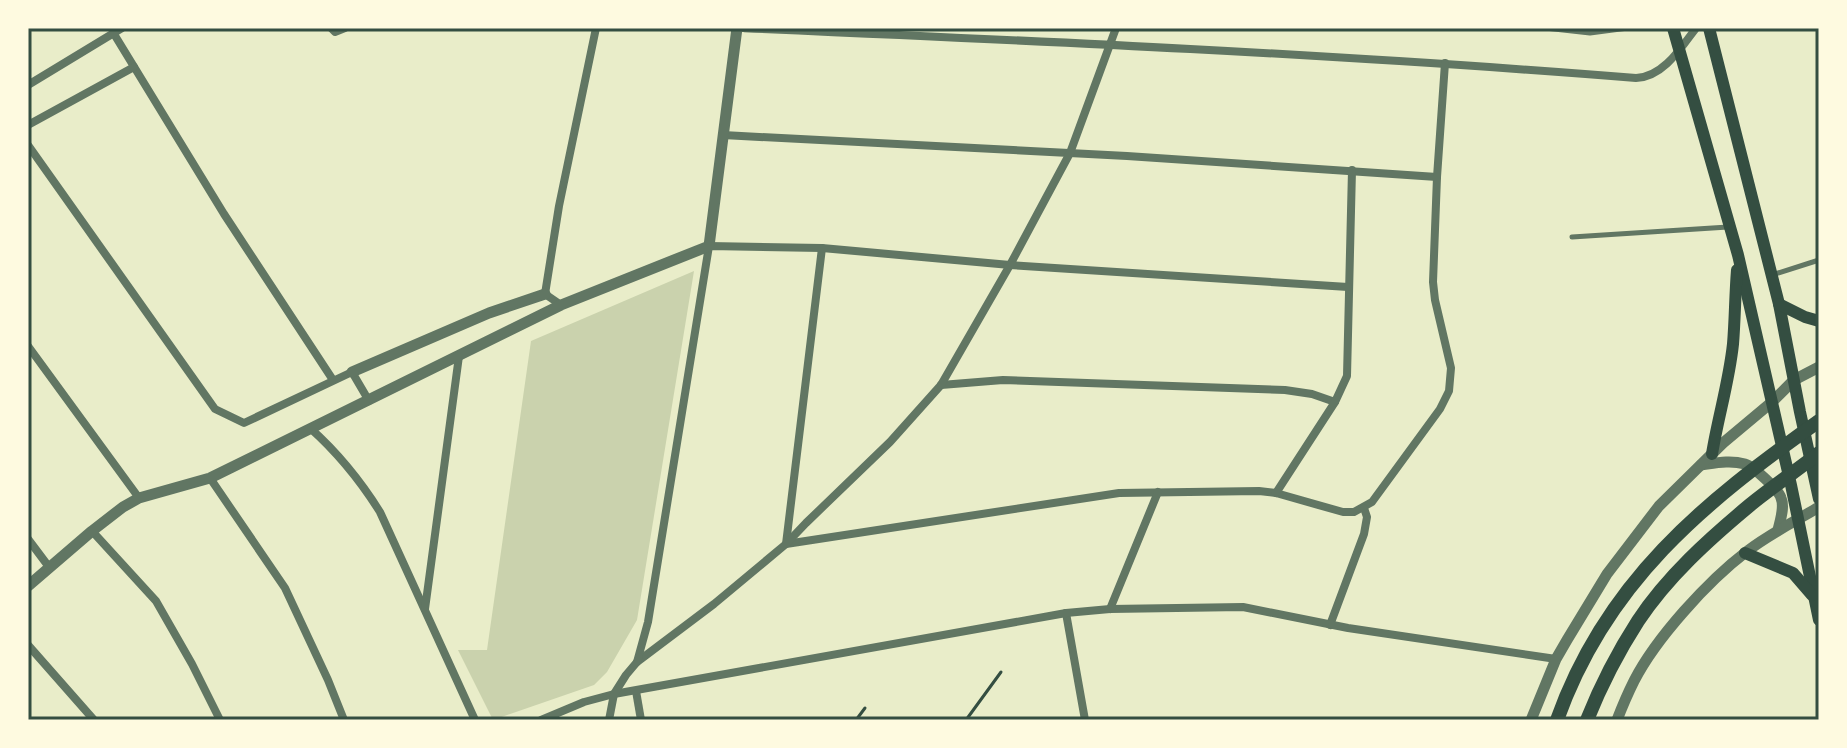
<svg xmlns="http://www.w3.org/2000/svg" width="1847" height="748" viewBox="0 0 1847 748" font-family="'Archivo Narrow',sans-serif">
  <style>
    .green { fill: #cad2ad }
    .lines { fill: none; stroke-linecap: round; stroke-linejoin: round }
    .path { stroke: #344e41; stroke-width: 3 }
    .service { stroke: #617663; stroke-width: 5 }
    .minor { stroke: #617663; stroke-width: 8 }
    .tertiary { stroke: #617663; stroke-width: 11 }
    .secondary { stroke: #344e41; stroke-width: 12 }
    .primary { stroke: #344e41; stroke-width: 14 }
    .neatline { fill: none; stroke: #344e41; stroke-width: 3 }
  </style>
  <rect width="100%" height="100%" fill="#e9edc9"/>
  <path class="green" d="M694 271 637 620 607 672 594 685 493 720 458 650H487L531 341Z"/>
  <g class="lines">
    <g class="path">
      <path d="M856 720 865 708"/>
      <path d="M966 720 1001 672"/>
    </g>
    <g class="service">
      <path d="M1545 28 1590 33 1628 28"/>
      <path d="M1572 237 1728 227"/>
      <path d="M1772 275 1819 260"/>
    </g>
    <g class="minor">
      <path d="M331 28 335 32 345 28"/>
      <path d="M741 28C1039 41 1338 54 1636 78 1663 77 1681 48 1696 28"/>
      <path d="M114 34 224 214 333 380"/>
      <path d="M28 85 122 28"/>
      <path d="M28 125 134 67"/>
      <path d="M723 135 1127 156 1437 177"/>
      <path d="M28 145 215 409 244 423 352 372 369 401"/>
      <path d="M822 248 786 544 1119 493 1259 491 1276 493 1343 512H1354L1372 502 1440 409 1449 391 1451 368 1435 300 1433 282 1437 177 1445 63"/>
      <path d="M561 305 545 294 559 206 596 28"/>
      <path d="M28 346 139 498"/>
      <path d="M941 385 1003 380 1285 390 1312 394 1335 402"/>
      <path d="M310 428C338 453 360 480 380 512L475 720"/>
      <path d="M210 478 285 588 328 680 344 720"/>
      <path d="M1276 493 1335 402 1347 376 1352 170"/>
      <path d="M92 531 156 601 192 664 220 720"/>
      <path d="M28 539 49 567"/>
      <path d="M425 609 459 356"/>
      <path d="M1110 609 1158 492"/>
      <path d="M1066 613 1085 720"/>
      <path d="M1330 625 1364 534 1367 517 1364 508"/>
      <path d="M28 645 94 720"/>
      <path d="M637 662 714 604 786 544 806 523 890 442 941 385 1010 265 1070 153 1116 28"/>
      <path d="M636 691 641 720"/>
      <path d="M541 720 584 702 614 694 1066 613 1110 609 1243 607 1348 628 1556 659"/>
      <path d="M609 720 614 694 626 675 637 662 648 622 709 246 822 248 1010 265 1348 287"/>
    </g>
    <g class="tertiary">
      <path d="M352 372 489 313 545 294"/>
      <path d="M1701 465C1716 463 1730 460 1745 464 1753 466 1779 490 1781 498 1785 507 1780 521 1778 530"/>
      <path d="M28 586 92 531 123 507 139 498 210 478 561 305 709 246 737 28"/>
      <path d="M1531 720 1556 659 1567 640 1607 574 1659 506 1723 443 1772 402 1794 380 1819 367"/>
      <path d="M1617 720C1622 707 1628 693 1634 681 1656 638 1708 581 1746 552 1769 534 1794 522 1819 507"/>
    </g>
    <g class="secondary">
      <path d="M1673 28 1738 255 1791 485 1819 620"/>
      <path d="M1709 28 1779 304 1800 412 1819 499"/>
      <path d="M1779 304 1805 317 1819 321"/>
      <path d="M1712 454C1718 417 1729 382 1733 344 1735 320 1735 295 1737 270"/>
      <path d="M1745 553 1793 573 1812 595"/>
    </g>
    <g class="primary">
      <path d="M1557 720C1606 582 1703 503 1819 421"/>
      <path d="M1587 720C1601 685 1618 652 1638 621 1667 577 1709 539 1750 505 1772 487 1796 471 1819 453"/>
    </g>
  </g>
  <rect width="1847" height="748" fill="none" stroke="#fefae0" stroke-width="60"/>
  <rect x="30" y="30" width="1787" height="688" class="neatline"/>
</svg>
